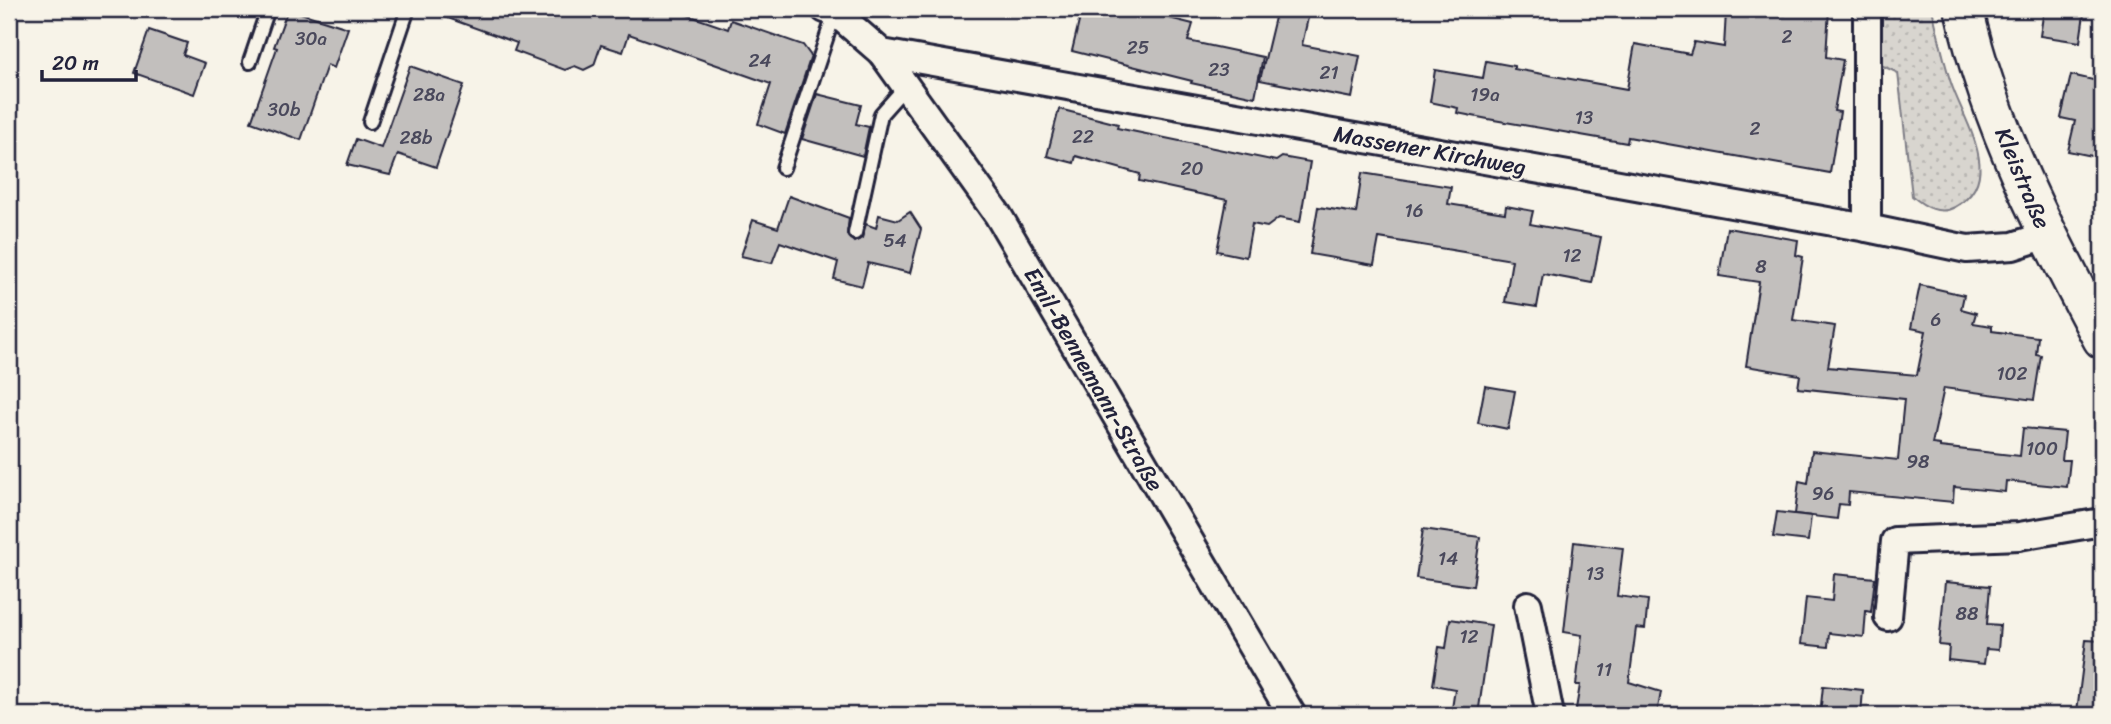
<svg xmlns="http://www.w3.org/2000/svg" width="2111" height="724" viewBox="0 0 2111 724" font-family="Sriracha,sans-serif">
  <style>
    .grass { fill: url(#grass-dots); stroke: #7d7c85; stroke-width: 2 }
    .building { fill: #c2bfbd; stroke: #22223b; stroke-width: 2 }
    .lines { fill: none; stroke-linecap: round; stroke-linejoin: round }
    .lane-casing { stroke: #22223b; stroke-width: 18 }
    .street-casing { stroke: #22223b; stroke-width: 32 }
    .secondary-casing { stroke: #22223b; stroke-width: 42 }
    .lane { stroke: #f7f3e8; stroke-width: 12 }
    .street { stroke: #f7f3e8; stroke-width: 26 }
    .secondary { stroke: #f7f3e8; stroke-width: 37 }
    .labels { text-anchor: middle; stroke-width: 5; stroke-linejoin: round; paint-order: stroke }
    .number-label { font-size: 19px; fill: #4a495c }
    .street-label { font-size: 23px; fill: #22223b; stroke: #f7f3e8 }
  </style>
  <defs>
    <pattern id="grass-dots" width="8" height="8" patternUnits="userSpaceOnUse" patternTransform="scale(1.75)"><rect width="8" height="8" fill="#d8d5cf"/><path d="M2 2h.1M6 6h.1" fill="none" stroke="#b9b7b3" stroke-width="1.8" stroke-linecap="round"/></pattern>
  </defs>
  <rect width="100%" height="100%" fill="#f7f3e8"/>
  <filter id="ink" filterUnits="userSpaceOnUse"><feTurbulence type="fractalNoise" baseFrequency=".0143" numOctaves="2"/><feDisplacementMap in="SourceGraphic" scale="14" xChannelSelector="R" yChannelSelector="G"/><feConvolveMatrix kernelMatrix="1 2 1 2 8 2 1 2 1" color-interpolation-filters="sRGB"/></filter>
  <g filter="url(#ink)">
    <path class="grass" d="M1881 9H1932C1938 33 1943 59 1951 83 1964 122 2006 179 1955 207 1939 216 1924 206 1912 196L1898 73 1881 65Z"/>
    <g class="building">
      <path d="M288 9 348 28 334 68 327 65 301 140 251 122 277 48 274 47Z"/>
      <path d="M432 9H670L728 29 731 20 803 45 811 56 785 134 758 124 771 84 629 34 623 52 601 45 594 65 584 70 575 66 565 70 514 51 517 43 431 12Z"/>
      <path d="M1082 9H1133L1193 24 1188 41 1263 57 1255 97 1191 83 1192 81 1072 51Z"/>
      <path d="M1277 9H1310L1302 45 1360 56 1352 98 1260 80Z"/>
      <path d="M1785 9H1829L1826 57 1843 60 1834 111 1840 112 1830 173 1628 137 1627 143 1488 119 1457 113 1458 108 1430 102 1435 70 1483 78 1486 61 1514 66V69L1627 89 1635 44 1690 54 1694 42 1724 47 1726 12 1785 15Z"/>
      <path d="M2044 9 2084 14 2080 42 2040 36Z"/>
      <path d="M149 30 187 43 183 55 205 63 194 94 134 73Z"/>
      <path d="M410 66 464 85 436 167 398 154 390 175 347 165 356 139 381 148Z"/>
      <path d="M2071 75 2102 82V158L2068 151 2075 121 2061 118Z"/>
      <path d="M817 94 861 105 856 124 869 127 863 156 802 139Z"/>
      <path d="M1059 109 1118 124 1117 128 1276 161 1282 157 1310 162 1300 222 1279 218 1267 227 1252 224 1246 257 1217 251 1227 200 1139 181 1140 174 1076 156 1074 163 1047 156Z"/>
      <path d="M1362 173 1451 187 1448 204 1505 213 1506 206 1533 211 1530 224 1601 237 1592 283 1543 274 1537 307 1505 302 1512 260 1379 238 1374 265 1310 254 1318 207 1356 213Z"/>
      <path d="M789 196 849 218 847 235 854 242 862 238 866 224 876 228 879 215 898 220 910 212 921 229 910 273 868 263 862 286 834 279 838 262 780 242 772 263 741 256 753 220 778 228Z"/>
      <path d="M1727 228 1798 240 1796 255 1803 257 1793 320 1835 326 1828 367 1917 375 1926 331 1911 328 1920 285 1964 295 1961 309 1976 313 1973 323 1992 326V331L2038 337 2036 354 2041 355 2034 400 1944 388 1932 444 1940 445V447L2020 456 2023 428 2065 432 2062 460H2070L2067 487 2006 481 2005 492 1954 487 1953 502 1849 492 1848 505 1839 504 1837 519 1795 514 1799 481 1808 483 1812 451 1898 460 1904 399 1798 388 1800 375 1746 366 1759 282 1719 276Z"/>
      <path d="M1485 386 1515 391 1508 429 1478 423Z"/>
      <path d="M1777 512 1811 516 1808 541 1773 537Z"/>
      <path d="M1423 529 1480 537 1473 586 1416 578Z"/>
      <path d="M1574 542 1623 548 1617 596 1648 600 1645 629 1636 628 1629 682 1661 692 1657 714 1604 708 1603 715H1575L1580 685H1576L1582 635 1564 632Z"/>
      <path d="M1834 574 1875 578 1871 612 1866 611 1864 637 1829 633 1828 647 1801 644 1806 598 1832 601Z"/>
      <path d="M1945 582 1990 586 1987 624 2000 625 1998 650 1986 649 1984 664 1948 660 1949 646 1939 645Z"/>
      <path d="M1450 619 1491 625 1478 715H1451L1455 689 1433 685 1439 647 1446 648Z"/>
      <path d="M2086 640 2102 641V713L2077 711Z"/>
      <path d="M1823 686 1863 690 1861 715H1820Z"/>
    </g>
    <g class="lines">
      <g class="lane-casing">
        <g id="lane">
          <path d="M250 62 268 9"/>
          <path d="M370 122 408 9"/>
          <path d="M783 168 835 12"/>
          <path d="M855 233 881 114 906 86"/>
        </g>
      </g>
      <g class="street-casing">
        <g id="street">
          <path d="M825 9 835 12 882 53 1867 228 1967 249 2013 246 2047 235"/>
          <path d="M1867 9V228"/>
          <path d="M882 53 998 215 1292 715"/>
          <path d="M1528 605 1550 715"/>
          <path d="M1888 617 1895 541 2019 536 2102 522"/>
        </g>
      </g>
      <g class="secondary-casing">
        <path id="secondary" d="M1964 9C1990 127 2046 233 2102 339"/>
      </g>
      <use href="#lane" class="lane"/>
      <use href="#street" class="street"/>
      <use href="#secondary" class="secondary"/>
    </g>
  </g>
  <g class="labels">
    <g class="number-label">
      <text x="1787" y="43">2</text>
      <text x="311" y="45">30a</text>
      <text x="1138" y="54">25</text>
      <text x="760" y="67">24</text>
      <text x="1219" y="76">23</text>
      <text x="1329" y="79">21</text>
      <text x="429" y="101">28a</text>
      <text x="1485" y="101">19a</text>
      <text x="284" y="116">30b</text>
      <text x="1584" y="124">13</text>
      <text x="1755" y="135">2</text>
      <text x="1083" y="143">22</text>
      <text x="416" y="144">28b</text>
      <text x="1192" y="175">20</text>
      <text x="1414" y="217">16</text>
      <text x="895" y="247">54</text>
      <text x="1572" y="262">12</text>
      <text x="1761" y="273">8</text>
      <text x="1936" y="326">6</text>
      <text x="2012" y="380">102</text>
      <text x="2042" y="455">100</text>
      <text x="1918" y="468">98</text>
      <text x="1823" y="500">96</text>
      <text x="1448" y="565">14</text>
      <text x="1595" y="580">13</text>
      <text x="1967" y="620">88</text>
      <text x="1469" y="643">12</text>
      <text x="1604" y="676">11</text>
    </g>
    <g class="street-label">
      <text transform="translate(1430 150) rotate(10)" y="8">Massener Kirchweg</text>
      <text transform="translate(2023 178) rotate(67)" y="8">Kleistraße</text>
      <text transform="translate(1094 379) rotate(60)" y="8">Emil-Bennemann-Straße</text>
    </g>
  </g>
  <rect width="2111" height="724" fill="none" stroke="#f7f3e8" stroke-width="35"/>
  <rect x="18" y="18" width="2076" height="689" fill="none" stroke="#22223b" stroke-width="2.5" filter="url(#ink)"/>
  <path d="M42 70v10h94v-10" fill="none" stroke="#22223b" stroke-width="3.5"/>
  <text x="52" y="70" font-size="21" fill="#22223b" stroke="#f7f3e8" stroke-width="5" paint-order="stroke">20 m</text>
</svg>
